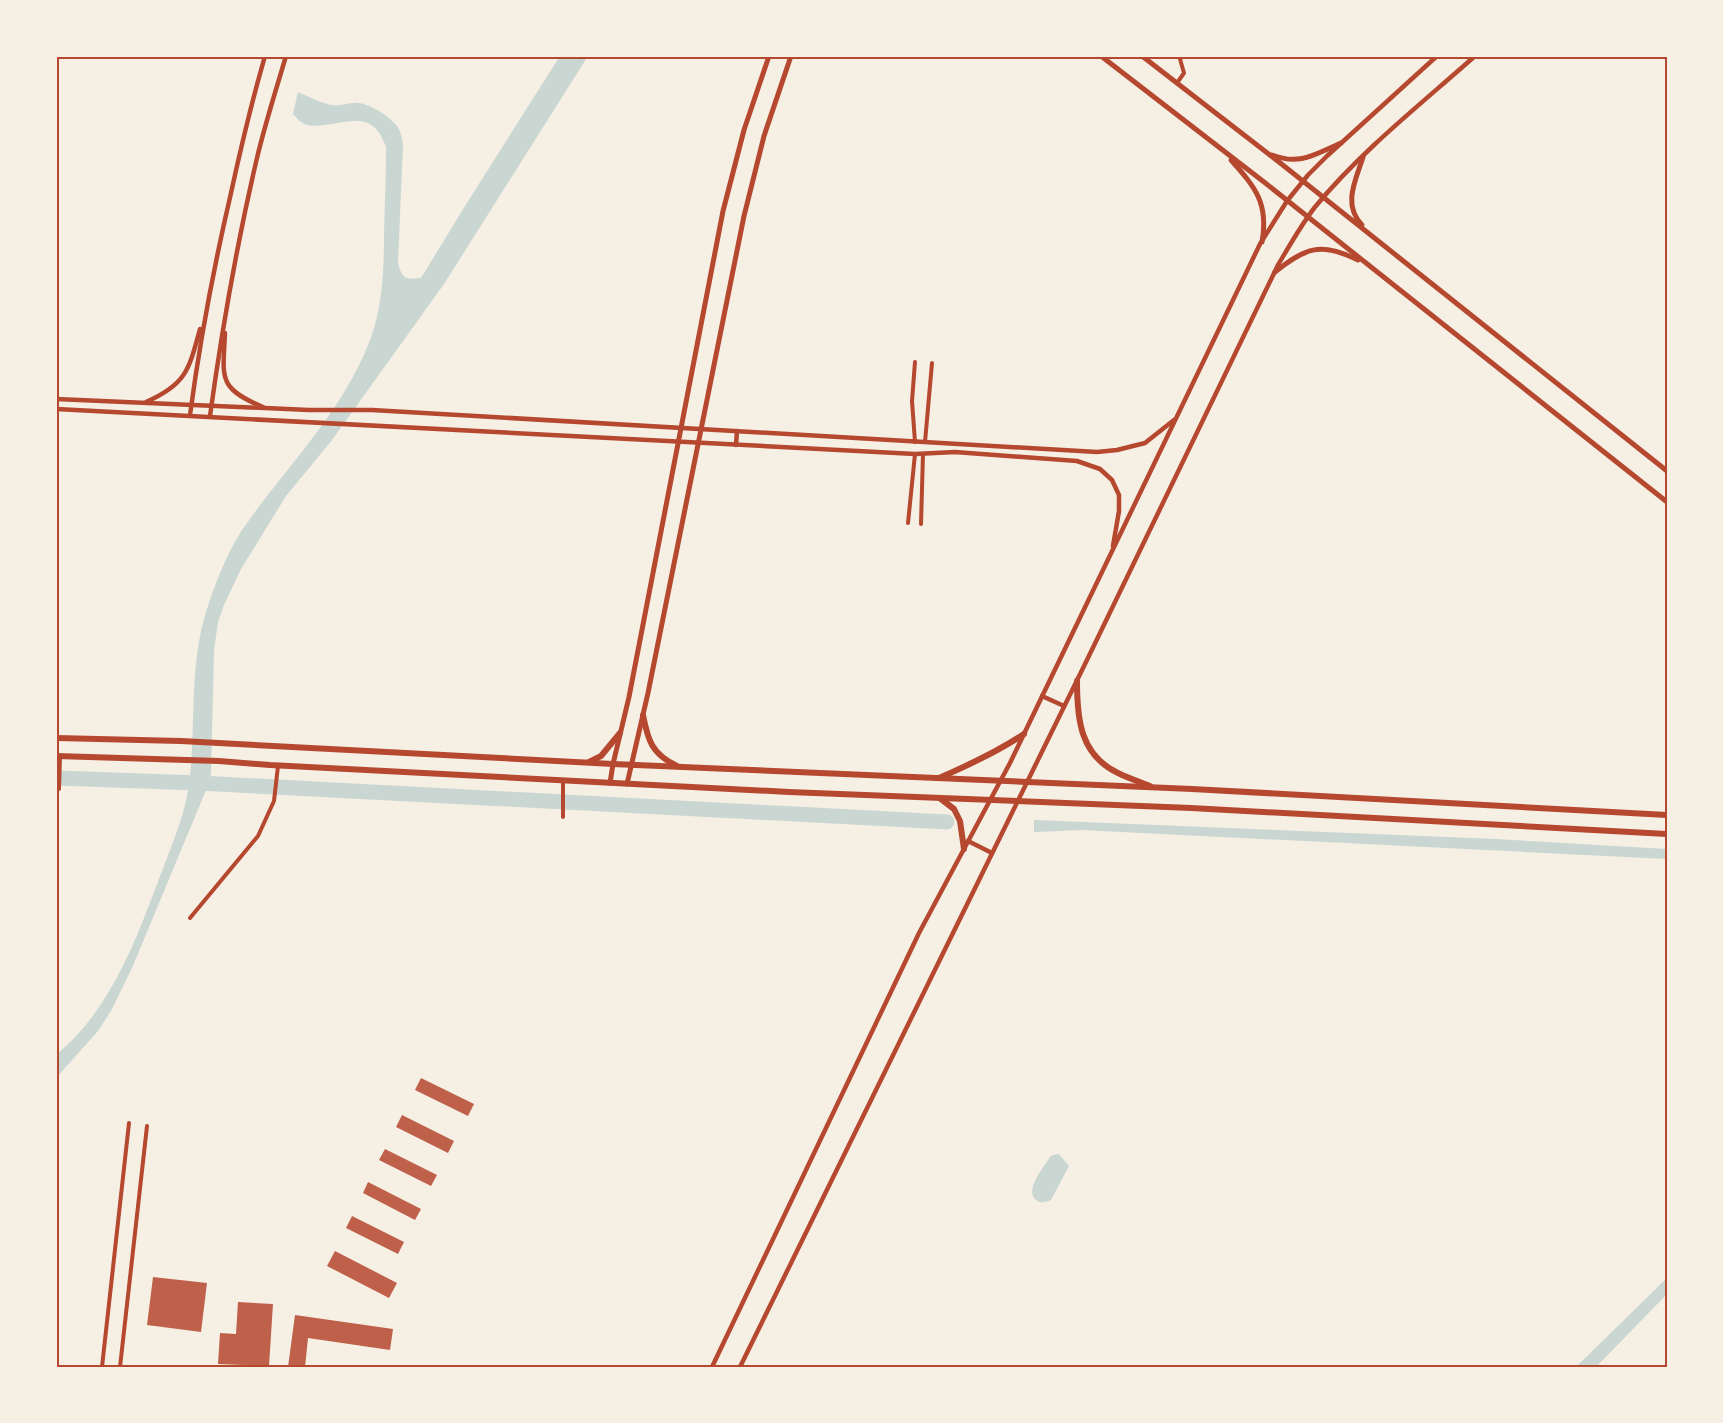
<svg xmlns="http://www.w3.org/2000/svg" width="1723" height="1423" viewBox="0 0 1723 1423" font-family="'Titillium Web',sans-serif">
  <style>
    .water { fill: #c9d6d2 }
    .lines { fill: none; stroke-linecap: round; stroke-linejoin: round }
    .river { stroke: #c9d6d2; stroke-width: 15 }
    .building { fill: #bf614a }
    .minor { stroke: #b5482f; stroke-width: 4 }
    .tertiary { stroke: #b5482f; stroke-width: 4.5 }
    .secondary { stroke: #b5482f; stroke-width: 5 }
    .trunk { stroke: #b5482f; stroke-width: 6 }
    .neatline { fill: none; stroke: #b5482f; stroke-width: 2 }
  </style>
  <rect width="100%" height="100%" fill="#f6efe4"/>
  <g class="water">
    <path d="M560 56H588L444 284 332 440 286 496 241 569 224 605 218 622 214 651 211 773 209 783 132 968 111 1011 98 1031 56 1078V1055C112 1009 137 937 162 871 174 840 187 809 190 776 196 719 189 658 209 603 217 578 228 552 242 530 285 468 343 412 370 340 383 306 384 268 384 232 385 203 386 175 386 147 374 112 354 121 324 125 317 126 308 127 301 122 298 120 295 116 293 114L298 92C309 97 319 102 331 105 340 107 349 102 358 103 370 104 389 116 397 126 401 132 402 138 403 145L398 263C402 279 406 280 421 278L465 206Z"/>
    <path d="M1034 820 1496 839 1667 849V859L1082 830 1034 832Z"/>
    <path d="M1059 1154 1069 1166 1051 1200C1046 1202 1041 1204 1036 1200 1024 1190 1044 1167 1050 1157L1053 1155Z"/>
    <path d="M1667 1278V1294L1596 1367H1576Z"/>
  </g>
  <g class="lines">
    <path class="river" d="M56 778 199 783 947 822"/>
  </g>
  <g class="building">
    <path d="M421 1078 474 1104 468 1116 415 1090Z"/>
    <path d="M402 1115 454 1141 448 1153 396 1127Z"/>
    <path d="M385 1149 437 1175 431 1186 379 1160Z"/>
    <path d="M368 1182 421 1209 415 1220 363 1193Z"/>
    <path d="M352 1216 404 1242 398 1254 346 1228Z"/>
    <path d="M335 1251 397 1283 389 1298 327 1266Z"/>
    <path d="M153 1277 207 1283 201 1332 147 1325Z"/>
    <path d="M238 1302 273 1304 269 1366 218 1364 220 1333 236 1334Z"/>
    <path d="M295 1315 393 1329 390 1350 308 1338 305 1367H288Z"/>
  </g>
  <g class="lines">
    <g class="minor">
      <path d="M1177 83 1184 73 1180 59 1183 56"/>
      <path d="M915 442 912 401 915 362"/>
      <path d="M925 442 932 363"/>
      <path d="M908 523 915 454"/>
      <path d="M921 524 923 454"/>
      <path d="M563 781V817"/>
      <path d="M59 789 60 757"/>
      <path d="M190 918 258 836 274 801 278 766"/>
      <path d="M102 1367 129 1123"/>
      <path d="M120 1367 147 1126"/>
    </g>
    <g class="tertiary">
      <path d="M225 333C223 378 217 388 263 407"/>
      <path d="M56 399 309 410H372L1097 452 1117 450 1145 443 1174 420"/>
      <path d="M146 402C187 384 189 369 200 329"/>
      <path d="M56 409 915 454 955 452 1077 461 1100 469 1112 480 1119 495V511L1113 546"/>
      <path d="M190 415C200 340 214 266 231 193 241 147 252 101 265 56"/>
      <path d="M210 416C222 329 237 243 257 158 265 124 276 90 286 56"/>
      <path d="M736 445 737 431"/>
      <path d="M1042 696 1064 706"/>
      <path d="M968 841 992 853"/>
      <path d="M712 1367 919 933 1010 763 1260 244 1287 201 1308 175 1327 156 1437 56"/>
      <path d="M740 1367 1086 662 1278 265C1290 245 1301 225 1315 207 1361 151 1421 104 1475 56"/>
    </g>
    <g class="secondary">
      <path d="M1101 56 1264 182 1667 502"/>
      <path d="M1142 56 1279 162 1667 471"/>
      <path d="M1272 155C1300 166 1315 154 1341 143"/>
      <path d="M1231 160C1255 187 1269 203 1262 242"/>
      <path d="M1362 225C1342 204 1356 180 1363 157"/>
      <path d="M1275 272C1306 247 1321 242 1358 260"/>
      <path d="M610 783 613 764 629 697 723 211 744 130 769 56"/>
      <path d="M627 784 648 693 744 216 764 136 791 56"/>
    </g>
    <g class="trunk">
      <path d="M1077 681C1077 719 1080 755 1118 773 1128 778 1140 782 1150 786"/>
      <path d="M643 715C648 741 652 754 677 766"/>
      <path d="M56 738 181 741 613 764 1192 789 1667 815"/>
      <path d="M56 756 219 761 270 765 789 792 1191 808 1667 834"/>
      <path d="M589 762 601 756 620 733"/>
      <path d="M939 778C969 765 997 752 1024 734"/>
      <path d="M941 799 954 809 960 821 964 849"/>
    </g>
  </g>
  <rect width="1723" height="1423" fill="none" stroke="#f6efe4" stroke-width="115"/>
  <rect x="58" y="58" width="1608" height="1308" class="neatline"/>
</svg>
